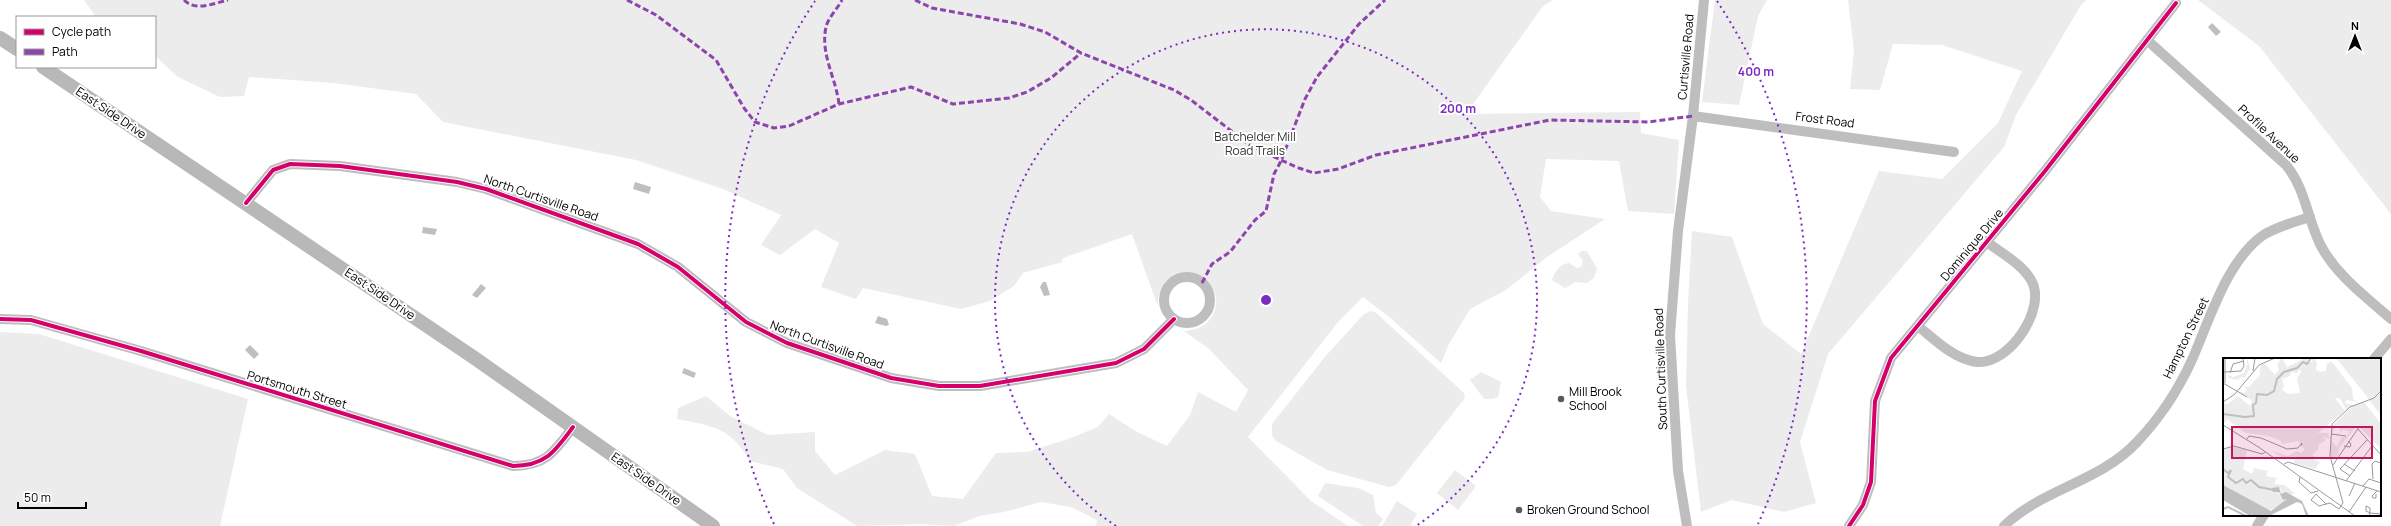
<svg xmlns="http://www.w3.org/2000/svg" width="2391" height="526" viewBox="0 0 2391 526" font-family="Manrope,sans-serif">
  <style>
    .green { fill: #ececec }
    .water { fill: #bfbfbf }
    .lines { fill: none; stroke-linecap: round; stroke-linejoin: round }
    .street { stroke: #bebebe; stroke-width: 10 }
    .secondary { stroke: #b8b8b8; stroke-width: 14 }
    .quiet { stroke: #8e44ad; stroke-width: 3; stroke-dasharray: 6 3; stroke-linecap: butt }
    .cycleway-casing { stroke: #fff; stroke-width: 6 }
    .cycleway { stroke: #d6006c; stroke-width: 4 }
    .ring { fill: none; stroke: #7b2cbf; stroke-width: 2; stroke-dasharray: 2 4 }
    .poi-dot { fill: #595959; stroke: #fff; stroke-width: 1.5 }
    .labels { text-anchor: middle; stroke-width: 4; stroke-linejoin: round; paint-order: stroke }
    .street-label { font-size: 12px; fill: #000; stroke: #fff }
    .park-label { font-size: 12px; fill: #333; stroke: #fff }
    .poi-label { font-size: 12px; fill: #000; stroke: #fff; text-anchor: start }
    .inset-river { fill: none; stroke: #bfbfbf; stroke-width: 2 }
    .inset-road { fill: none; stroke: #999; stroke-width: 1 }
    .view { fill: #c2185b; fill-opacity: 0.15; stroke: #c2185b; stroke-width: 2 }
    .inset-edge { fill: none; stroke: #000; stroke-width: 2 }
    .centre { fill: #7b2cbf; stroke: #fff; stroke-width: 2 }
    .ring-label { font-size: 12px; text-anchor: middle; font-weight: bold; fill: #7b2cbf; stroke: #fff; stroke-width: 4; stroke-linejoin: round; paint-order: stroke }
  </style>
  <rect width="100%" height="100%" fill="#fff"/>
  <g class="green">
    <path d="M84 0H1553L1543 6 1466 114 1640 112 1641 133 1679 140 1674 214 1628 211 1619 161 1546 159 1540 197 1551 211 1605 219 1547 257 1506 290 1470 309 1449 344 1441 363 1388 316 1363 297 1338 322 1248 437 1311 501 1348 526H1096L1097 520 1071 507 1041 502 1004 512 980 516 954 526 921 524 857 526 797 488 783 469 750 461C730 427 713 426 677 419L678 408 706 396 730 416 768 435 815 432V451L835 475 885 450 915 454 932 496 963 499 996 453 1027 452 1068 439 1098 427 1109 414 1137 432 1167 446 1190 415 1198 392 1236 412 1248 390 1209 349 1184 331C1196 330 1206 327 1212 316 1235 275 1156 251 1158 307L1132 234 1063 258 1062 262 1023 273 1014 286 990 301 961 309 863 288 856 299 821 287 839 243 815 229 780 255 761 245 781 215 723 189 636 160 443 122 416 94 334 83 249 77 244 96 220 97 178 77 155 56V17H96Z"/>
    <path d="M1715 0H1767L1758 16 1739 105 1702 102Z"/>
    <path d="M1848 0H2086L2081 5 2016 115 2004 147 1828 354 1800 442 1816 503 1784 512 1732 500 1701 512 1686 386 1688 304 1692 231 1732 237 1763 324 1801 354 1879 171 1942 179 1998 123 2022 71 1942 45 1893 44 1880 90 1850 89 1854 51Z"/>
    <path d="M2198 0H2391V214L2259 46Z"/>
    <path d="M1581 251H1587L1597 269 1594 278 1587 283 1576 282 1565 288 1552 280C1555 272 1559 264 1569 263L1577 268 1581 267 1583 260 1578 255Z"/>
    <path d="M1370 311 1375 312 1464 393 1465 398 1396 485 1389 487 1327 470 1276 441 1272 435V424L1324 358 1363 315Z"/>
    <path d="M0 332 39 334 248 399 220 526H0Z"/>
    <path d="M1481 372 1501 382 1498 397 1492 399H1484L1470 380Z"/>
    <path d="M1455 470 1476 486 1458 510 1437 493Z"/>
    <path d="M1325 483 1358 488 1373 495 1376 513 1383 519 1378 526H1363L1318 496Z"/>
    <path d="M1397 501 1417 514 1410 526H1382Z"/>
  </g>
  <g class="water">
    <path d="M2212 23 2221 32 2216 36 2208 27Z"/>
    <path d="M635 182 651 187 649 194 633 189Z"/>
    <path d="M423 227 437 229 435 235 422 233Z"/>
    <path d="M1043 282H1046L1050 295 1044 296 1040 287Z"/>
    <path d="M481 284 486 288 477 298 472 295Z"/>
    <path d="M878 316 887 319 889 325 886 326 875 323Z"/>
    <path d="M250 345 259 354 254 359 245 350Z"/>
    <path d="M684 368 696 373 694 378 682 373Z"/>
  </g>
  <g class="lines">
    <g class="street">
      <path d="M2147 40 2286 165C2305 188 2307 217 2320 244 2335 274 2366 297 2391 319"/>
      <path d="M1693 116 1954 152"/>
      <path d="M246 203 273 170 290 164 340 166 457 182 486 189 638 244 678 267 746 322 787 343 891 378 939 386H980L1116 363 1144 349 1174 319"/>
      <circle cx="1187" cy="300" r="23"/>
      <path d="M0 319 31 320 141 351 513 466C546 466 555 451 573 427"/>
      <path d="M1918 326C1935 340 1954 359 1977 362 2009 365 2048 308 2031 280 2022 264 2001 253 1987 242"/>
      <path d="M2374 359 2391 339"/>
      <path d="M1687 526 1678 471 1670 335 1678 231 1693 116 1704 0"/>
      <path d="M1849 526 1863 505 1871 482 1875 401 1891 358 2045 171 2176 3"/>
      <path d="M2004 526C2042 489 2100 482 2137 442 2158 420 2178 390 2191 362 2209 322 2226 262 2262 236 2275 227 2295 222 2310 217"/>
      <path d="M2257 526 2264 515"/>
    </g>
    <g class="secondary">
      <path d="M0 38 17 49"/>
      <path d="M43 67 476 359 713 526"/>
    </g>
    <g class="quiet">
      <path d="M184 0C196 12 214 3 228 0"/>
      <path d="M627 0 656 15 716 60 744 108 755 122 774 128 789 126 839 104 911 87 953 104 1009 98 1027 92 1051 78 1081 53"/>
      <path d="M915 0 932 8 1020 24 1045 32 1081 53 1174 90 1191 100 1251 146 1296 167 1314 173 1338 169 1376 155 1550 120 1648 122 1693 116"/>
      <path d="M839 104C836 78 820 54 826 27 828 18 838 8 842 0"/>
      <path d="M1202 283 1212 264 1230 252 1255 220 1266 211 1274 174 1281 161 1305 99 1317 77 1359 24 1385 0"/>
    </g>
    <g class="cycleway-casing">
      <g id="cycleway">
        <path d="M246 203 273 170 290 164 340 166 457 182 486 189 638 244 678 267 746 322 787 343 891 378 939 386H980L1116 363 1144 349 1174 319"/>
        <path d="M0 319 31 320 141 351 513 466C546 466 555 451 573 427"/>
        <path d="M1849 526 1863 505 1871 482 1875 401 1891 358 2045 171 2176 3"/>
      </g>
    </g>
    <use href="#cycleway" class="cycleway"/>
  </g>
  <g class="ring">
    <path d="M1116 526A271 271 0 1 1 1416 526"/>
    <path d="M774 524A541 541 0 0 1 815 1M1717 1A541 541 0 0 1 1758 524"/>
  </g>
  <g class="poi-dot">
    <circle cx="1561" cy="399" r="4"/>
    <circle cx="1519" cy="510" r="4"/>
  </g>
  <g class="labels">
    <g class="street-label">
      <text transform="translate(1686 57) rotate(-85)" y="4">Curtisville Road</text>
      <text transform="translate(111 113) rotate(34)" y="4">East Side Drive</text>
      <text transform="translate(1825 120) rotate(7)" y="4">Frost Road</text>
      <text transform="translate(2269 134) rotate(43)" y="4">Profile Avenue</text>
      <text transform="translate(541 198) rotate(19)" y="4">North Curtisville Road</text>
      <text transform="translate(1972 245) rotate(-50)" y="4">Dominique Drive</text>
      <text transform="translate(380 294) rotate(34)" y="4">East Side Drive</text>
      <text transform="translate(2186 338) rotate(-64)" y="4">Hampton Street</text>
      <text transform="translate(827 345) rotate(20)" y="4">North Curtisville Road</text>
      <text transform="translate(1661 369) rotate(-92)" y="4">South Curtisville Road</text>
      <text transform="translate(297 390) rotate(17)" y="4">Portsmouth Street</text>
      <text transform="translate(646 479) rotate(35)" y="4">East Side Drive</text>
    </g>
    <g class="park-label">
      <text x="1255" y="141">Batchelder Mill<tspan x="1255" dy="14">Road Trails</tspan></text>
    </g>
    <g class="poi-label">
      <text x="1569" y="396">Mill Brook<tspan x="1569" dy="14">School</tspan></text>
      <text x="1527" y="514">Broken Ground School</text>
    </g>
  </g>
  <g transform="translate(2223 358)">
    <rect width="158" height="158" fill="#fff"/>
    <path d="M24 0 27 10 22 20 18 19 15 22 5 20 6 17 10 19 21 15 24 7ZM59 0 64 9 82 0H87L84 2 85 5 90 3 88 0H91L94 5 93 12 97 14 103 13 104 5 109 4 129 30 130 41 135 44 124 42 122 45 130 47 123 52 117 40H112L122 53 95 75H105L107 81 99 78 103 82 95 87V92L89 97 92 99 90 101 97 104 92 111 71 105 72 98 60 100 49 93 65 98 74 93 77 95 82 92 75 83 59 86 58 83 46 78 22 75 4 61 2 65 0 60V45L5 46 15 38 27 48 29 43 15 33 21 35 24 32 21 28 26 29 37 17V8L41 5 52 17 56 12 54 6ZM76 12 79 13 74 20 77 35 65 36 59 32 61 28 59 21 67 18 68 14 74 15ZM113 0H158V32L153 38 146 41ZM158 35V57L146 42ZM141 44 158 66V91L134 67 116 90 115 98 108 99V82L114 89 119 79H123L127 73 120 72 117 74V68L114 67 109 75 110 67 130 48ZM7 88 24 92 20 111 29 116 31 110 45 113 43 118 54 120 51 126 62 127 72 136H59L57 130H49L50 134H55L60 142 64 141 53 151 44 152 0 127V91Z" fill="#ececec" fill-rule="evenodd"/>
    <path d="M0 127 48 153 64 141 60 142 56 134H50L49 130 56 129 58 136 63 134 79 143 86 158H83L79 146 74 144 48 157 27 158 0 142Z" fill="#bfbfbf"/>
    <path class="inset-river" d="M0 56 22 59 31 58 30 47 33 45 34 36 44 37 51 33 54 21 61 14 74 10 80 4 84 6 88 0M0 111 5 115 8 112 5 119 13 125 20 121 23 125 28 122 36 129 51 132M0 151 5 149 23 158"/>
    <path class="inset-road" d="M30 13 32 0M1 14 18 13 21 8 20 0M7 15 10 6 21 3M0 25 24 39M2 25V0M0 44 12 36 36 7 52 0M0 67 37 90 132 158M135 71 158 97M108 76 123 78M24 81 26 78 38 80 64 91 75 90 79 85 78 88M121 88 127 89 128 86 125 83M0 91 11 88 39 96 42 94M61 106 65 104 158 134M121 106 132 113M110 107 136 69M127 118 117 111 144 82M77 119 76 124 88 135 95 133M150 121 149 106 152 103 158 105M123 123 149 88M140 128 146 121 158 125M153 136V140H150L149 138 154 133M126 138 132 125M103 146 93 136 88 142 96 148 107 145 116 151 120 145 107 98 109 66 127 49 151 40 158 33M126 154 143 129M146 158 147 155V150L143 148V153L147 155 158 156"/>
    <path class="view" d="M9 69H149V100H9Z"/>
    <rect width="158" height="158" class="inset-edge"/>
  </g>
  <circle cx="1266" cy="300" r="6" class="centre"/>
  <g class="ring-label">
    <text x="1756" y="76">400 m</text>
    <text x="1458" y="113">200 m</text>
  </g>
  <rect x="16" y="16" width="140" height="52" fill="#ffffff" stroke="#999999"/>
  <rect x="24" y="29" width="20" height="6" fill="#d6006c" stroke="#999999"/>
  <text x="52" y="36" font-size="12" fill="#000000">Cycle path</text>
  <rect x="24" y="49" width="20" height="6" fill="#8e44ad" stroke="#999999"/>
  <text x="52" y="56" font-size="12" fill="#000000">Path</text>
  <g transform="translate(2355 36)" stroke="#ffffff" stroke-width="3" paint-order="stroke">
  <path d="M0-3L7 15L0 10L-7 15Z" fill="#000000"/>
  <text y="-6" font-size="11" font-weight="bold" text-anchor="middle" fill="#000000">N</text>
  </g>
  <path d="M18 502v6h68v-6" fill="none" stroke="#000000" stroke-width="2"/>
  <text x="24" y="502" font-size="12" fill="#000000" stroke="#ffffff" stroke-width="3" paint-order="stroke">50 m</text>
</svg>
